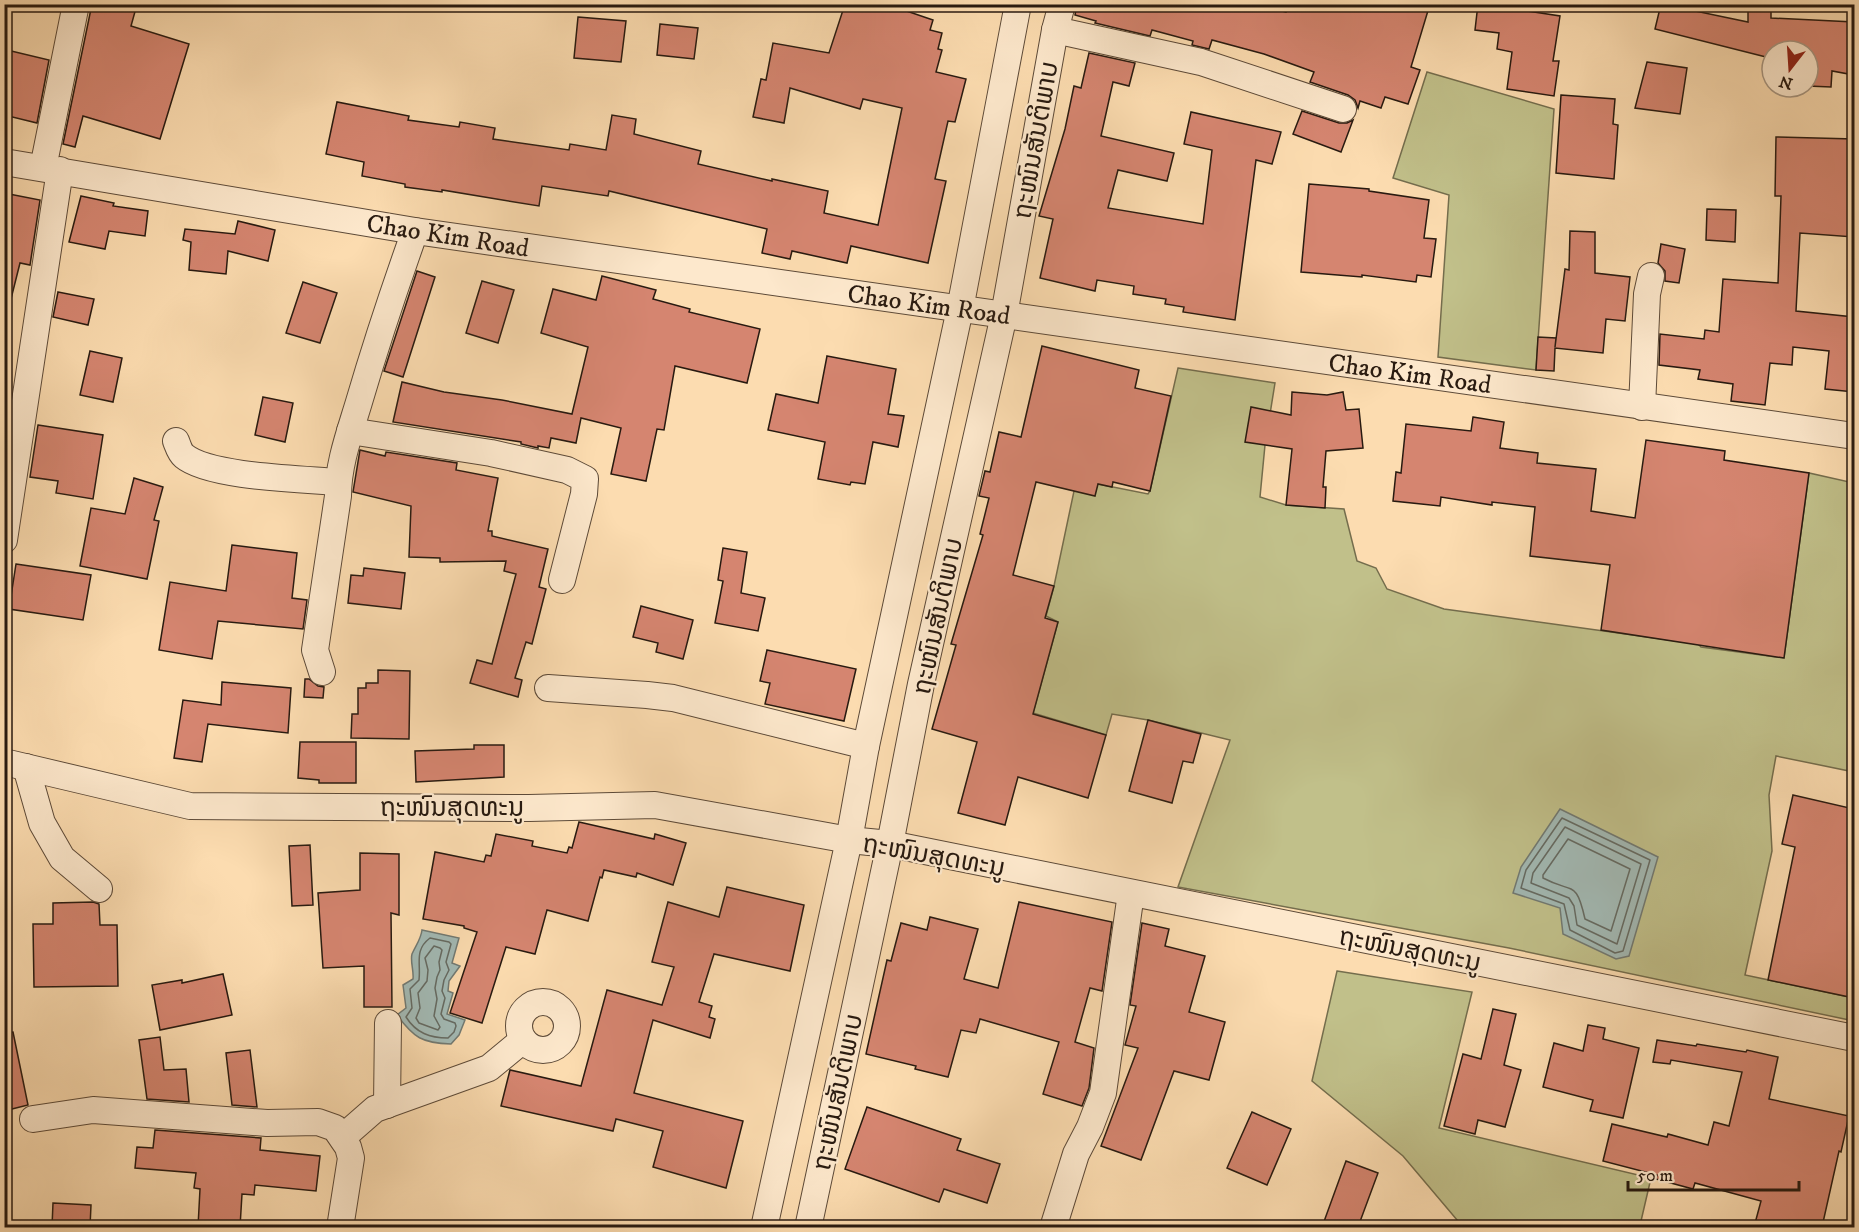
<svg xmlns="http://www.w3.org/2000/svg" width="1859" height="1232" viewBox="0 0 1859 1232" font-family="'IM FELL DW Pica','Noto Sans Lao',serif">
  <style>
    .green { fill: #c1c08a; stroke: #746d4d; stroke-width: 1.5 }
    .water { fill: #a2b9b4; stroke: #717972; stroke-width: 1.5 }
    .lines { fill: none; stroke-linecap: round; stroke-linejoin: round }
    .shore { stroke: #656a62; stroke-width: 1.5 }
    .building { fill: #d58570; stroke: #281a10; stroke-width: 1.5 }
    .minor-casing { stroke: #5d4a38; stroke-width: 28 }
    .minor { stroke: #fde8cc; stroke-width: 26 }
    .labels { text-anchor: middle; stroke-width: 4.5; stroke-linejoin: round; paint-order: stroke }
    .street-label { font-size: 26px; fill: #281a10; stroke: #fde8cc }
  </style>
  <rect width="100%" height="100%" fill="#fcdcb0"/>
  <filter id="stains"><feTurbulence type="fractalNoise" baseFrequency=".00333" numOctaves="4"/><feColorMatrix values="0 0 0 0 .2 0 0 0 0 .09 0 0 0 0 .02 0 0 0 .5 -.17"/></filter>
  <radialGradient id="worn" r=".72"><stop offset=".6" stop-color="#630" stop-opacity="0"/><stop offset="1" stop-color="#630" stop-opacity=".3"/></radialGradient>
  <g class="green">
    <path d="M1427 72 1554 109 1536 370 1438 357 1449 195 1393 178Z"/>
    <path d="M1178 368 1275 383 1265 445 1260 497 1286 505 1344 509 1357 561 1376 568 1387 589 1444 609 1698 644 1701 647 1784 658 1809 473 1854 483V508L1852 520 1854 522V564L1851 581 1854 583V772L1776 756 1769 795 1772 851 1745 975 1854 998V1021L1509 948 1178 887 1230 740 1148 720 1112 714 1106 735 1033 713 1058 622 1046 616 1054 586 1074 491 1098 484 1148 494 1150 491Z"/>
    <path d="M1337 971 1472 992 1439 1128 1651 1178 1641 1221 1666 1227H1463L1403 1156 1312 1081Z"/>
  </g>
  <g class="water">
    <path d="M1560 809 1658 857 1629 956 1616 959 1563 934 1560 908 1513 893 1521 867Z"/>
    <path d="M422 930 459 938 452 963 460 966 449 981 448 991 453 993 447 1014 465 1020 459 1035 451 1044C422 1043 414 1038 397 1015L406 1008 403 985 413 979C414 971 410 961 412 954 416 945 421 939 422 930Z"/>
  </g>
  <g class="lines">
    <g class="shore">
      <path d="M1562 818 1650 860 1623 951 1615 953 1570 930 1564 904 1521 888 1526 870Z"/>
      <path d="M1565 827 1641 864 1617 944 1577 925 1574 906 1569 898 1531 883 1533 873Z"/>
      <path d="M1568 839 1630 869 1611 931 1585 919C1576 879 1573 894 1543 878V875Z"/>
      <path d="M430 938 449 942 451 944 446 962 449 970 444 980 442 991 445 998 441 1014 444 1019 455 1023 456 1026 454 1032 448 1038C430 1038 416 1033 406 1017L412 1008 410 989 419 980C421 963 414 950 430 938Z"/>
      <path d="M434 946 440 948 442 950 439 962 440 970 437 977 435 988 437 999 434 1016 440 1027 438 1030 419 1023 416 1018 420 1008 418 993 427 981 428 970 425 958Z"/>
    </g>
  </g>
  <g class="building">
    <path d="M92 4H124L136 8 131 26 189 44 160 139 83 116 75 147 63 144Z"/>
    <path d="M845 4H886L933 20 930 30 942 33 938 49 942 50 936 72 966 79 955 122 948 121 935 179 946 181 928 263 851 246 847 263 792 251 790 259 762 253 767 229 609 191 608 196 542 186 539 206 442 190V192L405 187V184L362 176 364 162 326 154 337 102 409 116 408 120 459 127 460 122 495 128 493 139 569 150 570 144 606 150 612 115 636 119 634 134 701 151 698 164 772 181V179L828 191 824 213 878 225 902 108 863 99 860 109 790 88 784 123 753 117 761 79 766 80 773 43 829 53Z"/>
    <path d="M1077 4H1256L1286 12 1288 4H1430L1411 67 1420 70 1408 104 1385 97 1381 108 1360 101 1358 108 1355 100 1348 95 1310 82 1314 72 1264 54 1212 40 1209 49 1192 45 1193 41 1152 30 1150 36 1095 23 1096 21 1075 15Z"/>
    <path d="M1478 4H1501L1500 7 1560 16 1553 61H1559L1554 96 1507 89 1512 52 1497 49 1499 33 1475 30Z"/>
    <path d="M1661 4H1697L1695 11 1748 22V4H1771V18L1854 22V75L1832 71 1831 87 1808 86V51H1770V58L1655 29Z"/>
    <path d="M578 17 626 21 621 62 574 58Z"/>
    <path d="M660 24 698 28 694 59 657 55Z"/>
    <path d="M7 50 49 60 37 123 4 115V61Z"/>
    <path d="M1089 53 1135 63 1129 86 1113 82 1101 136 1174 153 1167 181 1118 170 1108 208 1203 224 1212 150 1184 144 1191 112 1281 132 1272 164 1256 160 1235 320 1183 312 1184 307 1165 304 1166 299 1133 294 1134 286 1097 280 1095 291 1040 278 1053 219 1039 216 1065 129 1074 86 1081 88Z"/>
    <path d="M1647 62 1687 68 1680 114 1635 108Z"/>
    <path d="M1561 95 1615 99 1613 124 1618 125 1614 179 1556 173Z"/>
    <path d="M1302 111 1339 123H1347L1353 120 1341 152 1293 134Z"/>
    <path d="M1776 137 1854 139V237L1800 233 1796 311 1854 317V392L1825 389 1829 351 1793 347 1792 365 1770 363 1765 405 1731 401 1733 384 1698 379 1700 370 1659 365 1660 334 1704 339 1705 330 1719 332 1723 279 1778 283 1781 196H1775Z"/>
    <path d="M1309 184 1369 189V191L1429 200 1424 238 1436 239 1431 277 1417 275 1416 282 1362 275V277L1301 272Z"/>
    <path d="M4 193 40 200 30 265 20 263 11 299 4 298Z"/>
    <path d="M81 196 114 203 113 206 148 211 145 236 109 231 105 249 69 242Z"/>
    <path d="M1707 209 1736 210 1735 242 1706 240Z"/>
    <path d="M238 221 275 230 268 261 228 251 226 274 189 270 191 242 183 240 185 229 235 234Z"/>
    <path d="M1570 231 1595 232V273L1630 277 1625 321 1606 319 1603 353 1555 348 1554 371 1536 370 1538 337 1556 338 1555 347 1565 269 1569 270Z"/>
    <path d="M1661 244 1685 249 1679 283 1665 281V271L1658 263Z"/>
    <path d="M417 271 435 277 403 377 384 371Z"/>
    <path d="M602 276 656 290 653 299 690 309 689 312 760 329 747 383 675 366 664 430 657 429 646 481 611 474 621 428 581 418 576 443 551 438 549 448 538 446V448L521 444V442L393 422 402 382 444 392 502 400 572 414 588 347 541 333 553 289 596 300Z"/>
    <path d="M482 281 514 290 498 343 466 333Z"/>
    <path d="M303 282 337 293 320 343 286 333Z"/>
    <path d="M58 292 94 299 88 325 53 317Z"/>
    <path d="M1042 346 1139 370 1135 388 1171 396 1150 491 1113 482 1112 487 1098 484 1095 496 1036 482 1013 575 1054 586 1045 618 1058 622 1033 714 1106 735 1088 798 1018 777 1005 825 958 813 977 742 932 729 956 645 951 644 983 535 980 534 989 498 979 496 985 471 990 472 999 432 1021 437Z"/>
    <path d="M90 351 122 358 113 402 80 395Z"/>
    <path d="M827 356 896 369 888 414 904 416 898 447 873 442 865 484 851 482 850 485 818 479 825 442 768 430 776 394 818 403Z"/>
    <path d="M1292 392 1327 395 1343 392 1346 410 1359 409 1363 448 1326 451 1323 487H1326L1325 508 1286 505 1292 449 1245 442 1251 407 1291 415Z"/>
    <path d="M263 397 293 403 285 442 255 435Z"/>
    <path d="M1473 417 1504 422 1500 448 1538 453 1537 463 1596 469 1591 511 1635 518 1646 440 1725 451 1724 460 1809 473 1784 658 1601 630 1610 565 1530 556 1535 507 1492 502V505L1441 497 1440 506 1393 501 1396 472 1401 473 1406 424 1471 431Z"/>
    <path d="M38 425 103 435 93 499 56 493 58 481 30 477Z"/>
    <path d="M360 450 385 456 386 452 457 463 456 470 498 478 488 531H492V536L548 549 539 587 546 589 532 644 526 642 515 678 522 680 518 697 470 683 477 660 492 664 516 574 504 571 506 561 440 562V558L409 557 411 506 353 492Z"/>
    <path d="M134 478 163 487 154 520 159 521 147 579 80 566 91 508 125 514Z"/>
    <path d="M232 545 297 553 292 598 307 600 303 629 218 621 212 659 159 650 170 582 226 591Z"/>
    <path d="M723 548 747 552 741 593 765 598 758 631 715 623 723 581 718 580Z"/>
    <path d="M16 564 91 575 83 620 9 609Z"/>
    <path d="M364 568 405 573 401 609 348 603 351 575 363 576Z"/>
    <path d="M641 606 693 620 683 659 656 652 658 643 633 637Z"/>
    <path d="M767 650 856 669 844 721 765 704 770 683 760 681Z"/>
    <path d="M378 670 410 671 409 739 351 738 352 714H358V688H366V683H378Z"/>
    <path d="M305 679H309L318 686 324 687 323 698 304 697Z"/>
    <path d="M222 682 291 688 288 733 208 724 202 762 174 758 183 700 221 705Z"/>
    <path d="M1148 720 1201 734 1193 763 1183 761 1172 803 1129 791Z"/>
    <path d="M300 742H356V783H319V780L298 778Z"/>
    <path d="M474 745H504V777L416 782 415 751 474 749Z"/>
    <path d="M1793 795 1854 809V998L1768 980 1795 847 1782 844Z"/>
    <path d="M579 822 654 839 655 834 686 843 673 885 637 873 636 877 604 870 602 878 600 877 588 921 547 910 535 954 506 947 482 1023 450 1013 477 932 464 928V926L423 919 435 852 484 862 486 855 491 856 496 834 533 841 532 846 567 853 569 847 572 848Z"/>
    <path d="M310 845 313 905 292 906 289 846Z"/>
    <path d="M360 853 399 854V915L391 913 392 1007H364V966L323 968 318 893 360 890Z"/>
    <path d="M727 887 804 905 790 971 714 954 699 1002 712 1006 709 1017 715 1019 710 1038 653 1020 634 1093 743 1121 726 1188 653 1167 663 1131 616 1119 613 1131 501 1106 510 1070 581 1086 607 990 662 1005 674 967 652 962 668 902 719 917Z"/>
    <path d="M93 902 99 904 100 925H117L118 986 34 987 33 924H53V903Z"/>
    <path d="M1019 902 1112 922 1102 991 1090 988 1075 1042 1094 1048 1089 1088 1082 1106 1043 1094 1059 1042 980 1019 976 1033 961 1030 948 1077 915 1069 916 1066 866 1054 887 960 891 961 901 923 927 930 930 917 978 929 964 979 998 988Z"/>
    <path d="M1142 923 1169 929 1165 946 1205 956 1189 1012 1225 1022 1209 1080 1174 1071 1141 1160 1101 1146 1138 1048 1125 1045 1136 1006 1130 1005Z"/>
    <path d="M223 974 232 1015 160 1030 152 985 182 980V983Z"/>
    <path d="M1493 1009 1516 1014 1504 1065 1521 1070 1505 1127 1478 1120 1475 1134 1444 1126 1463 1054 1481 1059Z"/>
    <path d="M1588 1025 1605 1028 1603 1039 1639 1048 1623 1118 1590 1111 1593 1100 1543 1087 1554 1043 1583 1051Z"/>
    <path d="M13 1032 28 1105 4 1111V1033Z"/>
    <path d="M160 1037 164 1070 186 1069 189 1102 147 1099 139 1040Z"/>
    <path d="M1657 1040 1696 1046 1697 1044 1746 1052 1747 1050 1778 1057 1769 1099 1849 1116 1841 1152 1839 1151 1822 1227H1754L1761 1201 1695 1183 1693 1189 1656 1179 1657 1175 1603 1161 1612 1124 1667 1137 1668 1134 1708 1145 1714 1122 1729 1126 1742 1072 1671 1060 1670 1064 1653 1062Z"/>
    <path d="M250 1050 257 1107 232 1105 226 1053Z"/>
    <path d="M867 1107 961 1139 957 1150 1000 1164 987 1203 944 1189 939 1202 845 1169Z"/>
    <path d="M1252 1112 1291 1129 1267 1185 1227 1168Z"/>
    <path d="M155 1130 261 1138 260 1150 320 1156 316 1191 255 1185 254 1195 242 1194 240 1227H198L200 1189 194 1188 196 1173 135 1168 137 1147 153 1148Z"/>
    <path d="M1346 1161 1378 1173 1358 1227H1322Z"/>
    <path d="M53 1203 91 1205 90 1227H52Z"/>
  </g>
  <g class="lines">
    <g class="minor-casing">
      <g id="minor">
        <path d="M1055 30 1201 62 1343 109"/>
        <path d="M4 162 415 231 1854 436"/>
        <path d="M43 168 76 4"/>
        <path d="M1642 407 1647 294 1651 276"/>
        <path d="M350 431 491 453 567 470 585 479 584 494 562 580"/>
        <path d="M176 441C178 446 180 453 184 456 209 477 303 479 338 482"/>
        <path d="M4 540 60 170"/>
        <path d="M322 672 315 650 338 496C338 464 350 432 359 402 376 344 395 287 415 231"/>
        <path d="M548 688 647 695 673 698 866 746"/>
        <path d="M4 762 190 806 529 808 655 805 849 840 890 844 1854 1038"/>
        <path d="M26 767 42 823 62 858 99 889"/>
        <circle cx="543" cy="1026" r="24"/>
        <path d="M387 1105 388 1023"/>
        <path d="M33 1119 93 1110 267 1123 318 1122 335 1128 348 1147 351 1158 340 1228"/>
        <path d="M343 1137 375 1109 489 1068 523 1040"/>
        <path d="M764 1228 849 840 866 746 960 309 1018 4"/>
        <path d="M808 1228 890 844 921 684 1004 315 1055 30 1062 4"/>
        <path d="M1053 1228 1076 1154 1090 1127 1103 1093 1131 893"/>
      </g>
    </g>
    <use href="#minor" class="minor"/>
  </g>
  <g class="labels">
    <g class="street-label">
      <text transform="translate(1035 140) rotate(-80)" y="9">ຖະໜົນສັນຕິພາບ</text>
      <text transform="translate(448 235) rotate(9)" y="9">Chao Kim Road</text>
      <text transform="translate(929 304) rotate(8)" y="9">Chao Kim Road</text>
      <text transform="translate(1410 373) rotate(8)" y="9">Chao Kim Road</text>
      <text transform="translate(937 616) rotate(-78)" y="9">ຖະໜົນສັນຕິພາບ</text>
      <text x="452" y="816">ຖະໜົນສຸດທະນູ</text>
      <text transform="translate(934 855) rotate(10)" y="9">ຖະໜົນສຸດທະນູ</text>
      <text transform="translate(1410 949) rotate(11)" y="9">ຖະໜົນສຸດທະນູ</text>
      <text transform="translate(837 1092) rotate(-78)" y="9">ຖະໜົນສັນຕິພາບ</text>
    </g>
  </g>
  <rect width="1859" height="1232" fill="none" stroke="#fcdcb0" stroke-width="24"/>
  <rect x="6" y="6" width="1847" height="1220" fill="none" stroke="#281a10" stroke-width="3"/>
  <rect x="12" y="12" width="1835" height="1208" fill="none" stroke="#281a10" stroke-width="1.5"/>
  <g transform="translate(1790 69) rotate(197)"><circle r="28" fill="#fde8cc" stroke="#a89681" stroke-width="1.5"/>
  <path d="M0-4.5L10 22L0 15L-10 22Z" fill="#8f2418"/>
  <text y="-9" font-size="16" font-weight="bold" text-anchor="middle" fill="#281a10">N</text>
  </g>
  <path d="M1628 1181v9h171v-9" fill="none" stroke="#281a10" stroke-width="3"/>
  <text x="1637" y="1181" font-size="18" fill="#281a10" stroke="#fde8cc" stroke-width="4.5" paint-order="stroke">50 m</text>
  <rect width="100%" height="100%" filter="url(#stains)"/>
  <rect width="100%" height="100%" fill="url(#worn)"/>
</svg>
